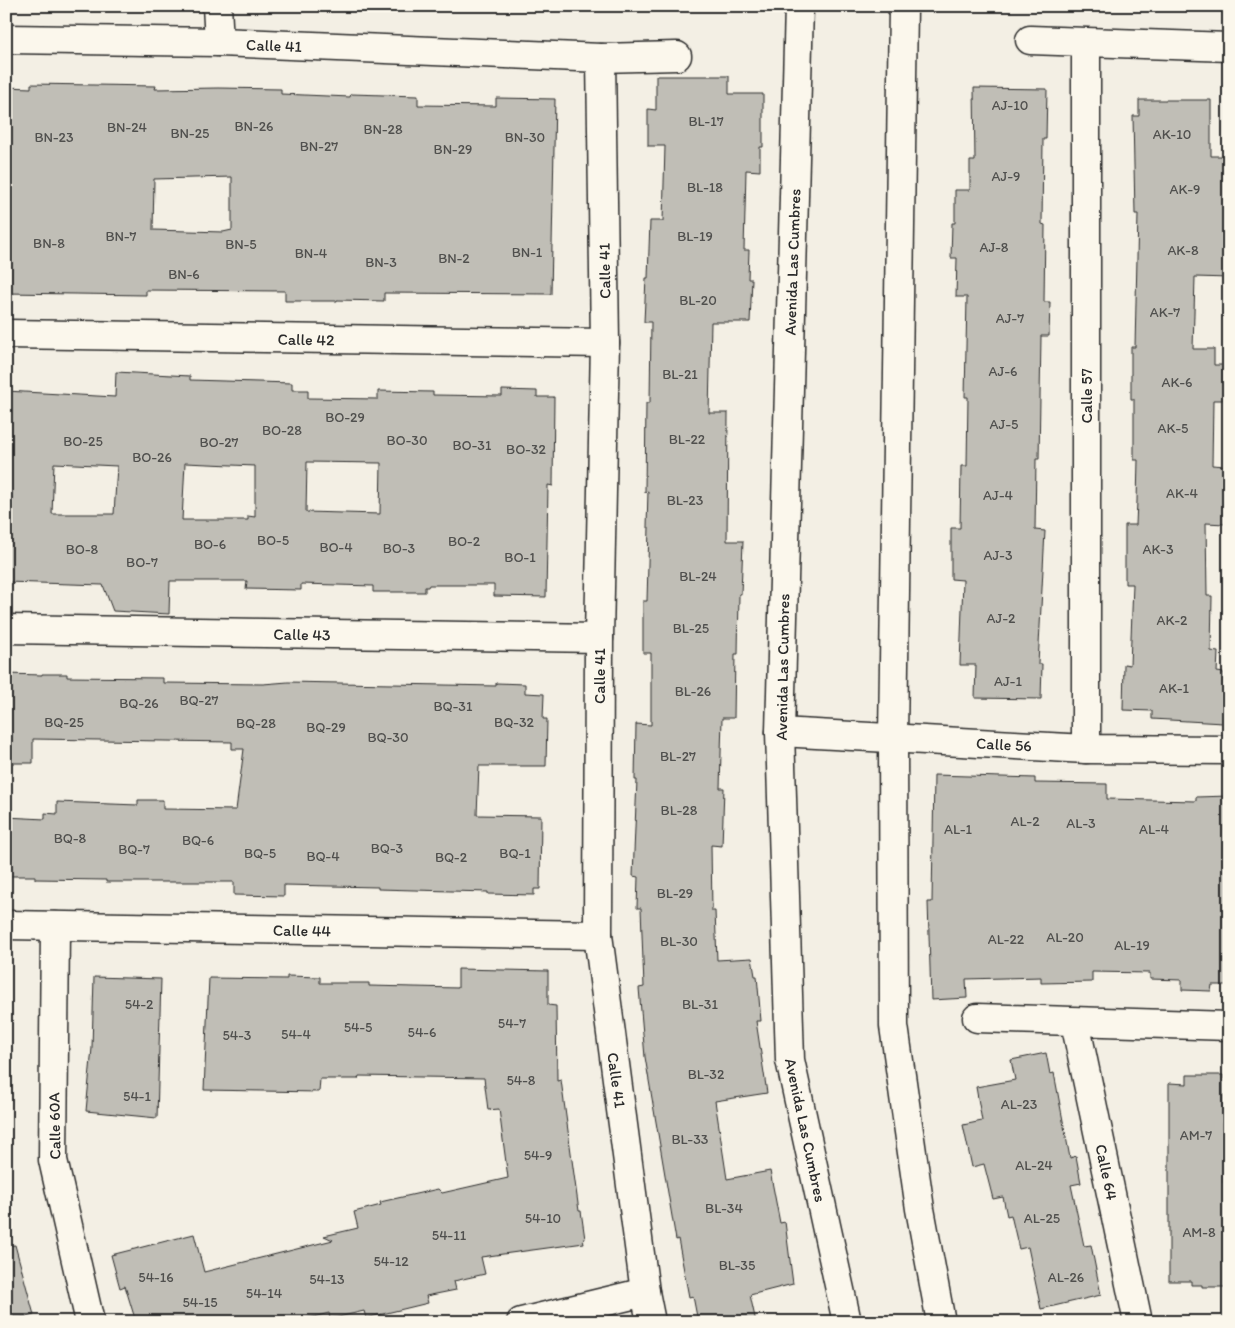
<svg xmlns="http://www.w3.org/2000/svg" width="1235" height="1328" viewBox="0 0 1235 1328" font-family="Itim,sans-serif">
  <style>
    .building { fill: #c0beb6; stroke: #2b2b2b; fill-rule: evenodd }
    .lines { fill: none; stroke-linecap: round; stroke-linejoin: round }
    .street-casing { stroke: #2b2b2b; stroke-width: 31 }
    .secondary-casing { stroke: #2b2b2b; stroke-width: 31 }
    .street { stroke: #fbf7ec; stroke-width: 28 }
    .secondary { stroke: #fbf7ec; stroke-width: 28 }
    .labels { text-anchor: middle; stroke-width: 4; stroke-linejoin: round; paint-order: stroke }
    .number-label { font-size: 14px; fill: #50504e }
    .street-label { font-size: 16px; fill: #2b2b2b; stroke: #fbf7ec }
  </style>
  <rect width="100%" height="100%" fill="#f3efe4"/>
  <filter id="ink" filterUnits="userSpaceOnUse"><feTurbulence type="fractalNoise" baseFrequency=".02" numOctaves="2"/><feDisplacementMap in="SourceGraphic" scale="10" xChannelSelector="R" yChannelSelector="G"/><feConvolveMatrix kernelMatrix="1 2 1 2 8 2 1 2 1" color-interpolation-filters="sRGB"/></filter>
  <g filter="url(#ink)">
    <g class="building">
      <path d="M656 76H729V94H763V147H760V171L746 170 744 250H749L748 279H752L750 322H711L709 413H728L727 541H743L741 594H739L738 654H735L734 718H722L720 788H724L722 846 711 845 712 911H715L717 960 752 958 755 976H757L761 1021H756L767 1093 715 1101 727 1179 770 1171 780 1223 785 1222 793 1284 750 1295 756 1322H698L693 1296 689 1297 678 1239 676 1240 645 1057 639 988 644 987 641 908H637L638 877 633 876 637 780H635L636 724 651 725V653H643V601H647L649 527H647L648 491 645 492 646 403H650L651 322H644L646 278H648L650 221H663L665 146H648V109L656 110Z"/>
      <path d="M31 84 156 86 155 89 218 88 281 89V94L350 97 351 94 418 96V105L496 106V98L555 99 551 294 384 293V301L337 300V301H285V291L146 290V295L6 293V87L31 88ZM232 177V230L223 232 153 230 154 179Z"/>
      <path d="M974 88 1047 89 1046 139H1043L1042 224 1045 225 1044 302H1050L1049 336H1041L1039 459H1036L1035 530 1045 531 1038 664H1042L1041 699 975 698 976 665H960L963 580 951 579V528H960L961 466H967L968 397H965L967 297H956L957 258H951L952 223H955V190H970V161H975Z"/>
      <path d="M1139 100H1211V156H1229V278L1195 277 1193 349H1214V365H1223V400H1213L1212 465 1226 466 1225 524 1206 523 1207 596H1212L1211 651 1218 652 1217 672 1224 673 1223 723 1152 719V711L1123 710 1124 664 1130 665 1133 584H1125V525H1136L1137 501 1138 460H1134V399H1131V347H1135L1138 214H1135L1133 116H1139Z"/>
      <path d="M116 372 190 376V380L292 383V390H308V398L378 399V391L433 392V395L502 396V390L537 391V397H554L553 486 548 485 546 597 494 596V585H429L428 587H425V592H373V586L301 584V590L246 589 247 581H170L169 614 113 611 103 585 6 582V391L115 397ZM307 462 381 463 380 514 306 512ZM54 463 117 466 114 514H52ZM185 463 255 466V517L248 516V520H182Z"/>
      <path d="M6 674 42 675V674H67V677L163 678V683L263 684 288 682 496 686V683L525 684V693L544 694 543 719H547L546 766H479L477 815 541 816 540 889H534V895L488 894V892L378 889V887L284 885V896L234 895V882H106V880L35 879V876H6V817L45 819V813L57 814V802L138 805V800H163V809L236 810 244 749H232V742L33 739V763H6Z"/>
      <path d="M934 775 1035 778V783L1107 784V799L1196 801V797L1229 796V985H1212L1211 991 1182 990V980L1150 979V973L1092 972V982L1041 983V977L966 979 967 998 931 1000 928 902H932Z"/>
      <path d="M458 969 548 971V1005L556 1006 557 1081 561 1080 579 1211H581L585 1239H583L584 1243 481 1257 485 1274 454 1281 456 1290 426 1296 428 1303 366 1318 364 1311 330 1319 329 1313 294 1322H136L125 1286 120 1288 111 1255 194 1234 204 1272 333 1240 324 1236 358 1228 354 1212 381 1205 380 1202 438 1189 442 1193 508 1178 499 1109 488 1110 484 1078 359 1076 358 1079H320L319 1092 204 1090 209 978 287 979V976L320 977V983H369V986L458 988Z"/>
      <path d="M94 977 161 979 157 1118 86 1111 92 1048Z"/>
      <path d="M1046 1053 1050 1074 1054 1073 1070 1158 1076 1156 1081 1183 1071 1185 1084 1246 1091 1245 1101 1295 1041 1309 1028 1247 1019 1249 1011 1215 1007 1216 1003 1197 993 1199 984 1164 972 1167 963 1125 982 1121 976 1087 1015 1080 1011 1060Z"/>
      <path d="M1187 1075H1223V1183H1229V1287H1202V1285H1191V1281H1169V1083L1187 1084Z"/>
      <path d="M15 1245 34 1315 6 1322V1246Z"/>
    </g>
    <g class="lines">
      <g class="street-casing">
        <g id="street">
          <path d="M217 6 219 42"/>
          <path d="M6 39 219 42 601 58 677 56"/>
          <path d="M1030 40 1229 47"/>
          <path d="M601 58 605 343 599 638 598 935 645 1292 651 1322"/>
          <path d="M6 334 605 343"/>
          <path d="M6 629 599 638"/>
          <path d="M780 732 1086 749 1229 750"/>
          <path d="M1086 749V43"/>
          <path d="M6 925 598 935"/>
          <path d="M55 926 53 1160 90 1322"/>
          <path d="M977 1018 1229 1026"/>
          <path d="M1075 1022 1138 1322"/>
          <path d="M521 1322 645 1292"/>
        </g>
      </g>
      <g class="secondary-casing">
        <g id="secondary">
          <path d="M799 6 780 732 790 1060 847 1322"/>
          <path d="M903 6 893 738 894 1026 920 1209 941 1322"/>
        </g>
      </g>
      <use href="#street" class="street"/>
      <use href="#secondary" class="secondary"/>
    </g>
  </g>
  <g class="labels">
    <g class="number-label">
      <text x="1010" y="110">AJ-10</text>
      <text x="706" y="126">BL-17</text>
      <text x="254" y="131">BN-26</text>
      <text x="127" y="132">BN-24</text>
      <text x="383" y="134">BN-28</text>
      <text x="190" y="138">BN-25</text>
      <text x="1172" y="139">AK-10</text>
      <text x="54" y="142">BN-23</text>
      <text x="525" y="142">BN-30</text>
      <text x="319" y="151">BN-27</text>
      <text x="453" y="154">BN-29</text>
      <text x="1006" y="181">AJ-9</text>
      <text x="705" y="192">BL-18</text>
      <text x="1185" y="194">AK-9</text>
      <text x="121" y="241">BN-7</text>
      <text x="695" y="241">BL-19</text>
      <text x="49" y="248">BN-8</text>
      <text x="241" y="249">BN-5</text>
      <text x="994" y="252">AJ-8</text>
      <text x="1183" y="255">AK-8</text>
      <text x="527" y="257">BN-1</text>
      <text x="311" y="258">BN-4</text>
      <text x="454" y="263">BN-2</text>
      <text x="381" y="267">BN-3</text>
      <text x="184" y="279">BN-6</text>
      <text x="698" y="305">BL-20</text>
      <text x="1165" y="317">AK-7</text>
      <text x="1010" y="323">AJ-7</text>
      <text x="1003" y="376">AJ-6</text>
      <text x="680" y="379">BL-21</text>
      <text x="1177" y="387">AK-6</text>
      <text x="345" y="422">BO-29</text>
      <text x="1004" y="429">AJ-5</text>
      <text x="1173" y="433">AK-5</text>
      <text x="282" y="435">BO-28</text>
      <text x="687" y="444">BL-22</text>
      <text x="407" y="445">BO-30</text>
      <text x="83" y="446">BO-25</text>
      <text x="219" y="447">BO-27</text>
      <text x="472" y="450">BO-31</text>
      <text x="526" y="454">BO-32</text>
      <text x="152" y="462">BO-26</text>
      <text x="1182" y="498">AK-4</text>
      <text x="998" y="500">AJ-4</text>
      <text x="685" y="505">BL-23</text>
      <text x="273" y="545">BO-5</text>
      <text x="464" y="546">BO-2</text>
      <text x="210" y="549">BO-6</text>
      <text x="336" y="552">BO-4</text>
      <text x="399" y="553">BO-3</text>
      <text x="82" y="554">BO-8</text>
      <text x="1158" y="554">AK-3</text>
      <text x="998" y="560">AJ-3</text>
      <text x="520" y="562">BO-1</text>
      <text x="142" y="567">BO-7</text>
      <text x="698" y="581">BL-24</text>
      <text x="1001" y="623">AJ-2</text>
      <text x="1172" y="625">AK-2</text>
      <text x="691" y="633">BL-25</text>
      <text x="1008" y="686">AJ-1</text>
      <text x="1174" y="693">AK-1</text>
      <text x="693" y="696">BL-26</text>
      <text x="199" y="705">BQ-27</text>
      <text x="139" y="708">BQ-26</text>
      <text x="453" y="711">BQ-31</text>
      <text x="64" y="727">BQ-25</text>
      <text x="514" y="727">BQ-32</text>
      <text x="256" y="728">BQ-28</text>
      <text x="326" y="732">BQ-29</text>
      <text x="388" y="742">BQ-30</text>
      <text x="678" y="761">BL-27</text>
      <text x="679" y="815">BL-28</text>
      <text x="1025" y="826">AL-2</text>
      <text x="1081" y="828">AL-3</text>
      <text x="958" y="834">AL-1</text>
      <text x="1154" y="834">AL-4</text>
      <text x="70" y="843">BQ-8</text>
      <text x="198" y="845">BQ-6</text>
      <text x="387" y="853">BQ-3</text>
      <text x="134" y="854">BQ-7</text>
      <text x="260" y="858">BQ-5</text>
      <text x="515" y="858">BQ-1</text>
      <text x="323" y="861">BQ-4</text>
      <text x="451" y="862">BQ-2</text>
      <text x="675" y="898">BL-29</text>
      <text x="1065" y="942">AL-20</text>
      <text x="1006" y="944">AL-22</text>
      <text x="679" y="946">BL-30</text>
      <text x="1132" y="950">AL-19</text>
      <text x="139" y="1009">54-2</text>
      <text x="700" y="1009">BL-31</text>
      <text x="512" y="1028">54-7</text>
      <text x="358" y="1032">54-5</text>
      <text x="422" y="1037">54-6</text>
      <text x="296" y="1039">54-4</text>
      <text x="237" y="1040">54-3</text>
      <text x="706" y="1079">BL-32</text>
      <text x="521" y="1085">54-8</text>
      <text x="137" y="1101">54-1</text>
      <text x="1019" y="1109">AL-23</text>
      <text x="1196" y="1140">AM-7</text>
      <text x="690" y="1144">BL-33</text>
      <text x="538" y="1160">54-9</text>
      <text x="1034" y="1170">AL-24</text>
      <text x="724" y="1213">BL-34</text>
      <text x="543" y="1223">54-10</text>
      <text x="1042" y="1223">AL-25</text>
      <text x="1199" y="1237">AM-8</text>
      <text x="449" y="1240">54-11</text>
      <text x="391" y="1266">54-12</text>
      <text x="737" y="1270">BL-35</text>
      <text x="156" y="1282">54-16</text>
      <text x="1066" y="1282">AL-26</text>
      <text x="327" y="1284">54-13</text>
      <text x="264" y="1298">54-14</text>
      <text x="200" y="1307">54-15</text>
    </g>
    <g class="street-label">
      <text transform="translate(274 45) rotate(2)" y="6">Calle 41</text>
      <text transform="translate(792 262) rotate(-88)" y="6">Avenida Las Cumbres</text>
      <text transform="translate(604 271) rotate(-91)" y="6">Calle 41</text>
      <text transform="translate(306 339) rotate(1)" y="6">Calle 42</text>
      <text transform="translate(1086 396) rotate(-90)" y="6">Calle 57</text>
      <text transform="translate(302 634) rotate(1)" y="6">Calle 43</text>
      <text transform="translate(782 667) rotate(-89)" y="6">Avenida Las Cumbres</text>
      <text transform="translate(599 676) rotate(-90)" y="6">Calle 41</text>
      <text transform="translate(1004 744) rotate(3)" y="6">Calle 56</text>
      <text transform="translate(302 930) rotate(1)" y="6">Calle 44</text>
      <text transform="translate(617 1080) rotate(82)" y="6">Calle 41</text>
      <text transform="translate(54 1126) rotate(-91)" y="6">Calle 60A</text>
      <text transform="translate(806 1130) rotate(78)" y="6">Avenida Las Cumbres</text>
      <text transform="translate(1107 1172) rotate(78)" y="6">Calle 64</text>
    </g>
  </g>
  <rect width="1235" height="1328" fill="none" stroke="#fbf7ec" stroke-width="25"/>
  <rect x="12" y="12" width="1210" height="1303" fill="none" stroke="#2b2b2b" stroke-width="2" filter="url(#ink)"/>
</svg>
